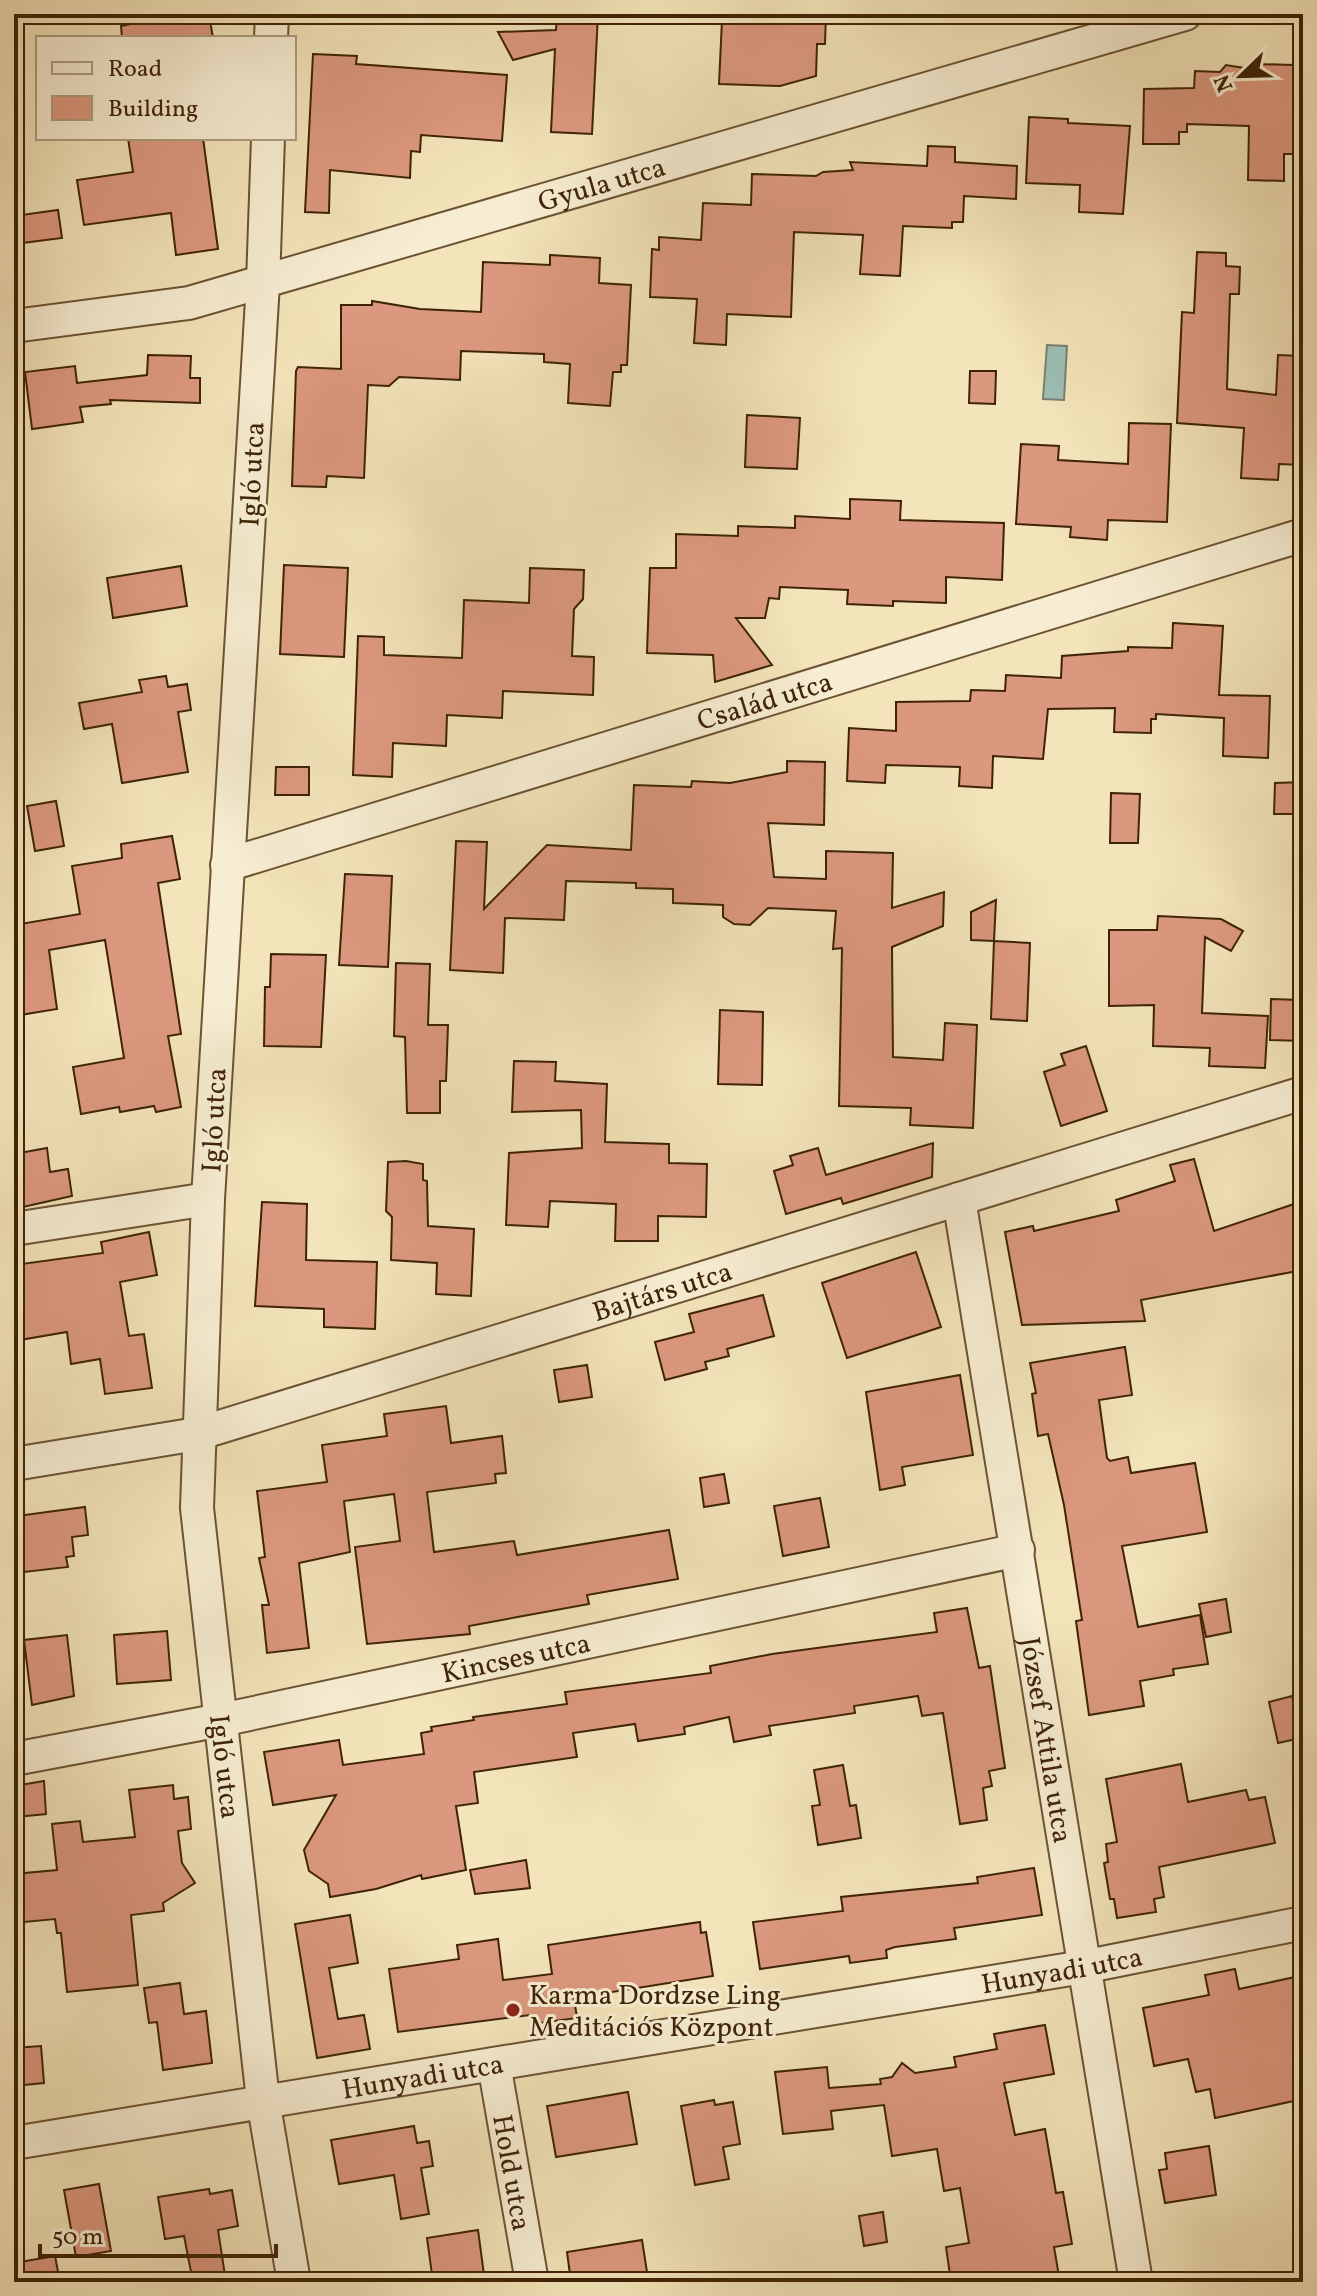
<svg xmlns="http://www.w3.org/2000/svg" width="1317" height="2296" viewBox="0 0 1317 2296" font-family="Vollkorn,serif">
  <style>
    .water { fill: #9cbeb4; stroke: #77806e; stroke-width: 2 }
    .building { fill: #dc987e; stroke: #3f2306; stroke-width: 2 }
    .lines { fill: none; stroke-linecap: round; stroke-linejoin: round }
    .minor-casing { stroke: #6c5333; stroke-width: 36 }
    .minor { stroke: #f7edd2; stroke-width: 32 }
    .poi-dot { fill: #8f2418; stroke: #f7edd2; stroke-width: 3 }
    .labels { text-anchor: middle; stroke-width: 6; stroke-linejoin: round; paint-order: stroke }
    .street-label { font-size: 28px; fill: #3f2306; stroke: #f7edd2 }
    .poi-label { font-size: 28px; fill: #3f2306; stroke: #f7edd2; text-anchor: start }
  </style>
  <rect width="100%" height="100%" fill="#f3e4b9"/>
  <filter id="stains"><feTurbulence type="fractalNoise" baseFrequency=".0025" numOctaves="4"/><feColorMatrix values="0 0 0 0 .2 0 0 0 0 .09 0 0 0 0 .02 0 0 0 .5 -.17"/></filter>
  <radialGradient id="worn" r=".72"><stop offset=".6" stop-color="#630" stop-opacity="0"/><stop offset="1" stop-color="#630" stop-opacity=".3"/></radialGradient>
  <path class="water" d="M1047 345 1067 346 1064 400 1043 399Z"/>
  <g class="building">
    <path d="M181 14H209L213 38H122L121 26Z"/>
    <path d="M557 14H598L592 134 551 132 555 49 513 60 498 32 556 30Z"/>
    <path d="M793 14H826L825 44H817L816 76 780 86 719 84 722 20 792 23Z"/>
    <path d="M313 54 357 56 356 64 507 75 502 141 421 135 420 152 411 151 410 178 330 170 329 213 305 212Z"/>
    <path d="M1257 64 1293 65 1295 154H1284V181L1248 180 1249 126 1187 124V132H1179V144H1143L1144 89 1194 88 1195 71 1220 72 1226 65 1257 70Z"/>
    <path d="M1029 117 1068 119V123L1130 126 1123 214 1079 212 1080 185 1026 183Z"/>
    <path d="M128 138H203L218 249 176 255 171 213 84 225 77 180 133 172Z"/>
    <path d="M928 146 955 147V162L1017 166 1016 199 964 196 963 222H952V228L903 226 900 276 860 274 863 235 794 232 791 317 727 314 726 345 694 343 697 299 650 297 652 249 659 250V237L701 240 703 203 751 205 752 174 816 176 823 172 853 170 850 162 927 166Z"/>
    <path d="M58 210 62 238 14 244V216Z"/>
    <path d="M1197 252 1226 253V266L1240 267 1239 294H1230L1227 389 1276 395 1278 355 1303 356V465L1279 464 1278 480 1241 478 1244 428 1177 423 1182 312 1194 313Z"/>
    <path d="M550 255 600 258 599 283 631 285 627 365H621V372H613L610 406 568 403 570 364 544 362V354L461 351 460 380 399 377 389 386 368 385 364 478 327 476 326 487 292 486 296 371 298 367 341 369V305H372V301L420 309 481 312 483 262 550 265Z"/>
    <path d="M148 355 191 356 190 378H200V403L110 400 111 404 80 407 83 422 32 429 25 372 75 366 77 383 147 375Z"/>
    <path d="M970 371H996L995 404 969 403Z"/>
    <path d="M747 415 800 418 797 469 745 467Z"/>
    <path d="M1129 423 1171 424 1167 522 1108 520 1107 540 1070 537 1071 527 1016 524 1021 444 1059 446 1058 460 1128 464Z"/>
    <path d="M850 499 901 501 900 520 1004 523 1002 580 946 577V603L893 601V606L847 604 848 590 780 587 779 599 769 598 765 618H736L772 665 715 682 713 655 647 653 650 568H676V534L738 536V526L795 528V516L850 519Z"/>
    <path d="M284 565 348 568 344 657 280 654Z"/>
    <path d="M181 566 187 606 113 618 107 578Z"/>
    <path d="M530 568 584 570 583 599 574 609 572 656 594 657 593 695 503 691 502 718 447 715 446 746 393 743 392 777 353 775 358 636 384 637V655L462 658 464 600 529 603Z"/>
    <path d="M1173 623 1223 626 1219 695 1270 696 1268 758 1223 756 1224 718 1156 714V719H1151V733L1114 732 1115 708 1048 709 1043 759 993 756 992 788 959 786 960 767 886 765 885 783 847 781 849 728 896 731V702L970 701 971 690 1005 691 1006 675 1061 678 1062 656 1128 651V647L1172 648Z"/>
    <path d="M166 676 168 687 187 684 191 710 178 712 188 772 122 783 112 724 84 729 79 703 142 692 139 680Z"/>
    <path d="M787 761 825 762 824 825 768 823 774 877 826 879V851L893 853 892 908 944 892 943 926 892 947 893 1057 943 1060 945 1023 977 1025 973 1128 910 1125 911 1108 839 1106 842 948 833 949 836 911 768 908 750 925 734 924 723 917V905L673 903V889L636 888V883L566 881 564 920 505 918 503 973 450 970 456 841 487 842 484 909 547 845 631 850 634 785 691 787 692 781 730 783 787 772Z"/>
    <path d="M276 767H309V795H275Z"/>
    <path d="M1303 782V814H1274L1275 783Z"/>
    <path d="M1111 793 1140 794 1138 843H1110Z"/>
    <path d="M56 801 64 846 35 851 27 806Z"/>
    <path d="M172 836 180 879 158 883 181 1034 168 1036 181 1107 156 1112 154 1106 120 1112 119 1107 81 1114 73 1067 124 1058 105 940 49 950 57 1009 14 1016V925L80 914 72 866 122 858 121 844Z"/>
    <path d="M345 874 392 876 388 967 339 965Z"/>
    <path d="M996 900 994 941 971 940V912Z"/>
    <path d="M1158 916 1221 919 1243 931 1231 951 1205 937 1202 1013 1268 1016 1265 1068 1209 1066 1210 1048 1153 1046 1154 1005 1109 1006V930H1157Z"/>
    <path d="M994 941 1030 943 1027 1021 991 1019Z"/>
    <path d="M271 954 326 955 321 1047 264 1046 265 987H270Z"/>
    <path d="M396 963 430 964 428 1025H448L446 1081H440V1113H407L405 1037 394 1036Z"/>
    <path d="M1271 999 1300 1000 1303 1041 1270 1040Z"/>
    <path d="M720 1010 763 1012 762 1085 718 1084Z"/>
    <path d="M1086 1046 1107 1111 1061 1126 1044 1072 1065 1065 1061 1054Z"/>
    <path d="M514 1061 556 1062 555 1081 607 1084 605 1142 669 1144V1163L707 1164 706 1217 658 1216V1241H615L616 1204 550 1201 548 1227 506 1225 509 1153 582 1148 581 1110 512 1112Z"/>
    <path d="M933 1143 932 1177 843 1204 841 1198 786 1214 774 1171 793 1165 790 1156 818 1148 826 1175Z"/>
    <path d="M47 1148 50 1172 68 1169 72 1196 14 1209V1154Z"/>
    <path d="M1194 1159 1214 1231 1303 1201V1270L1141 1300 1145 1321 1022 1325 1005 1232 1033 1226 1034 1231 1119 1211 1116 1200 1175 1181 1170 1165Z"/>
    <path d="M406 1161 423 1164V1180L427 1181 428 1226 474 1229 471 1296 436 1294 437 1263 391 1260 392 1217 386 1211 388 1162Z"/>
    <path d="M262 1202 307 1204 306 1260 377 1262 375 1329 324 1327V1309L255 1306Z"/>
    <path d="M149 1232 157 1275 120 1282 129 1336 144 1334 152 1388 105 1394 100 1359 71 1364 67 1332 14 1341V1265L103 1253 101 1242Z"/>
    <path d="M916 1252 941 1327 847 1358 822 1283Z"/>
    <path d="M763 1295 774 1336 727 1349 729 1356 705 1362 707 1369 665 1380 655 1342 694 1332 689 1314Z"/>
    <path d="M1125 1347 1132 1395 1099 1400 1107 1458 1110 1461 1128 1457 1131 1473 1195 1463 1207 1532 1122 1546 1138 1627 1200 1615 1208 1664 1173 1669 1174 1675 1140 1681 1144 1706 1089 1715 1076 1621 1082 1620 1064 1505 1048 1434 1038 1436 1032 1394 1036 1393 1030 1363Z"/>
    <path d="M587 1365 592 1397 559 1402 554 1370Z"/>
    <path d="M960 1375 973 1455 902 1467 905 1485 880 1490 866 1392Z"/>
    <path d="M446 1406 451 1443 502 1436 506 1473 495 1474 496 1483 427 1492 434 1552 514 1541 517 1555 669 1530 678 1579 587 1595 589 1604 469 1626 470 1634 367 1644 355 1547 400 1541 394 1494 344 1501 350 1552 299 1563 309 1648 267 1653 262 1605H269L259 1558 265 1557 257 1491 327 1482 322 1445 387 1436 384 1414Z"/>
    <path d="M724 1474 729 1503 704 1507 700 1478Z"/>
    <path d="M820 1498 829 1547 783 1556 774 1506Z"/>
    <path d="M85 1507 88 1535 72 1537 74 1556 66 1557 68 1567 24 1572 17 1516Z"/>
    <path d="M1226 1599 1231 1632 1206 1637 1199 1604Z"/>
    <path d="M967 1608 979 1668 990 1666 1005 1768 989 1771 992 1786 983 1788 987 1820 960 1824 943 1713 922 1716 918 1696 854 1706 855 1713 769 1726 771 1735 734 1742 729 1717 684 1727 685 1734 638 1741 635 1724 573 1733 577 1757 474 1772 478 1803 456 1806 466 1870 422 1879 421 1875 376 1889 330 1897 328 1884 309 1871 304 1850 336 1795 273 1805 264 1752 339 1740 343 1765 424 1754 421 1733 432 1731 431 1727 474 1720 473 1717 567 1704 565 1692 711 1673 710 1666 772 1654 937 1632 934 1613Z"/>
    <path d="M167 1631 171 1680 117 1684 114 1635Z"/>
    <path d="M67 1635 74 1696 32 1705 24 1640Z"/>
    <path d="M1292 1696 1301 1738 1278 1743 1269 1702Z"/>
    <path d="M1181 1764 1188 1802 1246 1790 1249 1800 1265 1797 1275 1843 1159 1867 1164 1897 1154 1899 1156 1912 1117 1918 1114 1899H1110L1104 1863 1108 1862 1106 1844 1117 1842 1106 1779Z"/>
    <path d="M843 1765 850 1806 856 1805 861 1838 818 1845 812 1806 820 1805 814 1770Z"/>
    <path d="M44 1781 46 1814 17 1817 14 1786Z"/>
    <path d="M173 1785 174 1799 188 1797 191 1829 178 1831 182 1863 195 1883 163 1903 164 1911 131 1915 138 1985 67 1992 61 1933H57L55 1919 14 1923V1874L57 1870 52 1824 80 1821 83 1842 135 1837 129 1790Z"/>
    <path d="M526 1860 530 1888 475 1894 470 1870Z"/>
    <path d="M1034 1868 1042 1915 954 1928 956 1939 895 1947 886 1950 887 1958 850 1963 849 1956 760 1969 753 1922 843 1911 841 1897 978 1883 977 1877Z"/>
    <path d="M350 1915 358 1963 329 1968 338 2019 364 2015 370 2049 317 2058 295 1924Z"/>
    <path d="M700 1922 701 1933 706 1932 713 1976 574 1998 577 2018 532 2024 530 2015 398 2032 389 1969 459 1959 457 1945 498 1939 503 1980 552 1974 548 1945Z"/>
    <path d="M1235 1969 1239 1989 1295 1977 1298 1993 1303 1992V2099L1215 2118 1210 2089 1196 2092 1188 2059 1154 2066 1143 2008 1209 1995 1205 1975Z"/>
    <path d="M180 1983 184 2014 206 2011 212 2063 163 2070 157 2022 149 2023 144 1988Z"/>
    <path d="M1045 2025 1054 2074 1004 2083 1015 2135 1045 2129 1056 2193 1063 2192 1072 2244 1054 2247 1060 2282H951L946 2247 969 2243 960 2188 944 2191 937 2149 892 2156 884 2105 831 2111 833 2129 783 2134 775 2072 827 2067 829 2088 881 2084 880 2079 892 2077 902 2063 915 2073 956 2067 954 2057 997 2049 994 2034Z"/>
    <path d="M41 2046 44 2083 14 2086V2048Z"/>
    <path d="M628 2092 637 2144 556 2157 547 2106Z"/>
    <path d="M714 2100 715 2105 733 2102 740 2144 723 2147 729 2179 695 2185 681 2106Z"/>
    <path d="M414 2126 417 2143 429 2141 433 2166 421 2168 429 2214 401 2219 394 2175 339 2184 331 2140Z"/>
    <path d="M1209 2146 1216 2195 1165 2203 1159 2170 1167 2169 1165 2153Z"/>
    <path d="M99 2184 111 2251 76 2257 64 2190Z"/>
    <path d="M209 2189 210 2194 232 2190 238 2226 218 2230 226 2282H193L184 2236 165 2239 158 2197Z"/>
    <path d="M883 2212 887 2242 864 2246 859 2216Z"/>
    <path d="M478 2230 485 2282H433L427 2238Z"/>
    <path d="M642 2240 647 2272 633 2275 634 2282H571L567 2252Z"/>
    <path d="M55 2256 60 2282H14V2263Z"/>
  </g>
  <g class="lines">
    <g class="minor-casing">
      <g id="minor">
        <path d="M271 38 272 14"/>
        <path id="s1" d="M268 138 263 283 208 1199 197 1508 263 2100 294 2282"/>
        <path id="s2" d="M14 326 189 303 1185 14"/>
        <path id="s3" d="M227 865 1303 535"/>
        <path id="s4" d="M959 1199 1136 2282"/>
        <path d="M14 1229 208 1199"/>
        <path id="s5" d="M14 1464 197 1434 1303 1093"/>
        <path id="s6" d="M14 1759 221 1720 1018 1550"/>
        <path id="s7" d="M494 2064 532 2282"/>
        <path id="s8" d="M14 2143 1083 1967 1303 1923"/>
      </g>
    </g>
    <use href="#minor" class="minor"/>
  </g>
  <circle class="poi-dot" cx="513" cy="2010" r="8"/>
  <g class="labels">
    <g class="street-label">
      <text dy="10" stroke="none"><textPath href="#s2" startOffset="606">Gyula utca</textPath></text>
      <text transform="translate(251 474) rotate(-87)" y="10">Igló utca</text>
      <text dy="10" stroke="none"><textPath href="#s3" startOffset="562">Család utca</textPath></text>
      <text transform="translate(213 1120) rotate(-87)" y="10">Igló utca</text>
      <text dy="10" stroke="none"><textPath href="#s5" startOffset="672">Bajtárs utca</textPath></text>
      <text dy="10" stroke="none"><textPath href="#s6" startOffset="512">Kincses utca</textPath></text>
      <text dy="10" stroke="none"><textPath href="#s4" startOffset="548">József Attila utca</textPath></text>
      <text dy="10" stroke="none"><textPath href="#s1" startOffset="1632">Igló utca</textPath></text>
      <text dy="10" stroke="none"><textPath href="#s8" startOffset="1062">Hunyadi utca</textPath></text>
      <text dy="10" stroke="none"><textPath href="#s8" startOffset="414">Hunyadi utca</textPath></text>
      <text dy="10" stroke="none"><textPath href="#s7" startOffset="110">Hold utca</textPath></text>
    </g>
    <g class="poi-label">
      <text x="529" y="2004">Karma Dordzse Ling<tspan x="529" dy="32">Meditációs Központ</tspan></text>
    </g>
  </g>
  <rect width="1317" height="2296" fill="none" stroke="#f3e4b9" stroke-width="48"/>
  <rect x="16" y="16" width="1285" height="2264" fill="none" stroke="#3f2306" stroke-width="4"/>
  <rect x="24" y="24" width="1269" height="2248" fill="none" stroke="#3f2306" stroke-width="2"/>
  <rect x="36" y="36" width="260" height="104" fill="#f7edd2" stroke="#ad9c80" stroke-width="2"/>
  <rect x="52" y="62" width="40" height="12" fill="#f7edd2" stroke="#ad9c80" stroke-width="2"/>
  <text x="108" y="76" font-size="24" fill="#3f2306">Road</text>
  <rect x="52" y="96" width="40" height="24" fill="#dc987e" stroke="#ad9c80" stroke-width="2"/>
  <text x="108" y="116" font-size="24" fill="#3f2306">Building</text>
  <g transform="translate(1241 76) rotate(247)" stroke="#f7edd2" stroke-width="6" paint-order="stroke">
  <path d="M0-6L14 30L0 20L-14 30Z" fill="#3f2306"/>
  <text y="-12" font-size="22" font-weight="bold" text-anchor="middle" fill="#3f2306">N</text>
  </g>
  <path d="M40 2244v12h236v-12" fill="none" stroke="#3f2306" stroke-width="4"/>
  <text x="52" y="2244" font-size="24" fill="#3f2306" stroke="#f7edd2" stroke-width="6" paint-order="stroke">50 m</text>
  <rect width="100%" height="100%" filter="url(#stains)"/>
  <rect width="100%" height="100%" fill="url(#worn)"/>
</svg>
